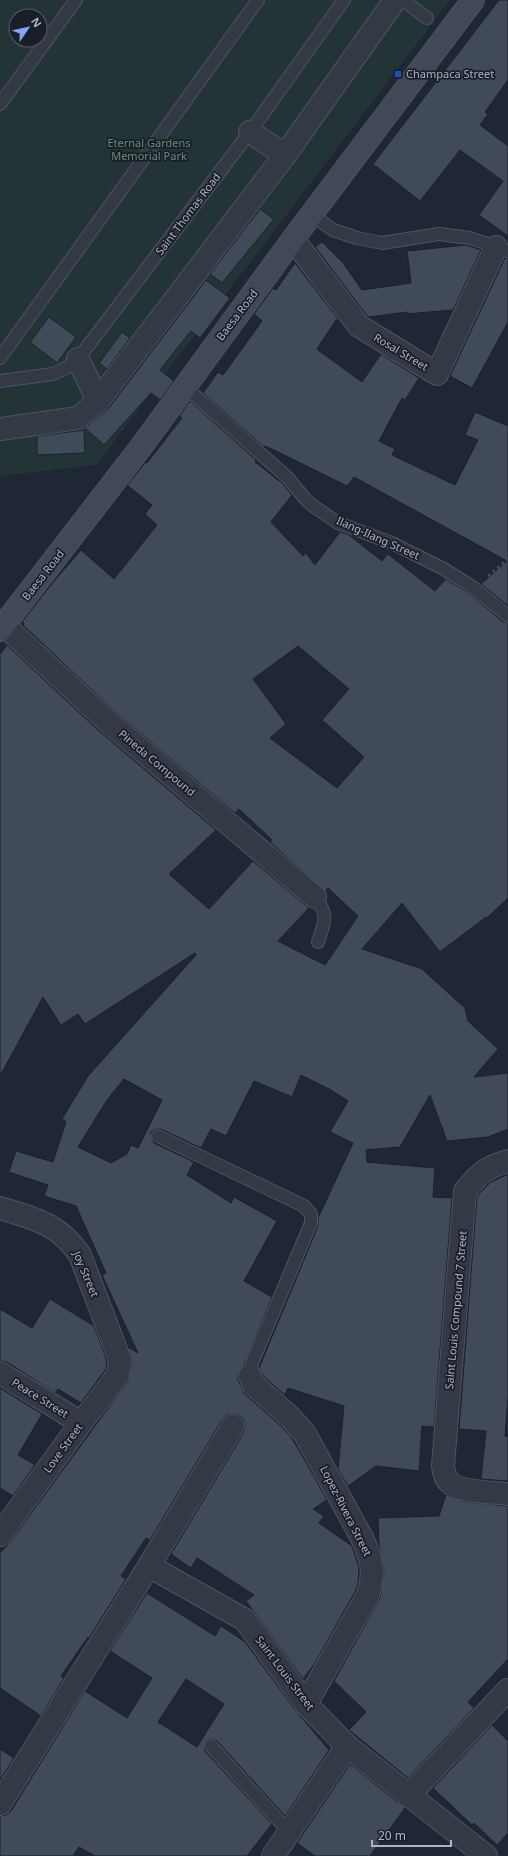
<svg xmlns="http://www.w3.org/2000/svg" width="508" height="1856" viewBox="0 0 508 1856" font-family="'Noto Sans',sans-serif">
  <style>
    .green { fill: #233436; fill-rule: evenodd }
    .building { fill: #414a59; stroke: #1b202b; fill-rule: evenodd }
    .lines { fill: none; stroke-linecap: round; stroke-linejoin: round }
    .lane-casing { stroke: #4e5460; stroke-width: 14 }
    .street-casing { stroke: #4e5460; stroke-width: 24 }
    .secondary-casing { stroke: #4e5460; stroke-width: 24 }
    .path { stroke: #3f4f53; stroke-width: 2.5; stroke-dasharray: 3 3; stroke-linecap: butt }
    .lane { stroke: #333945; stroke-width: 12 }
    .street { stroke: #333945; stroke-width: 22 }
    .secondary { stroke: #414858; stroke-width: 22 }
    .transit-dot { fill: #1a4fb4; stroke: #191e29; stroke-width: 1.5 }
    .labels { text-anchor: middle; stroke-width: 3.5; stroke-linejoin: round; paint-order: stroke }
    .poi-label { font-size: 11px; fill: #adb4c2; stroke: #191e29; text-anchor: start }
    .park-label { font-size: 11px; fill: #669073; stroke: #191e29 }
    .street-label { font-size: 11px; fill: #adb4c2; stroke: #191e29 }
  </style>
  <rect width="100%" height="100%" fill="#202734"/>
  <path class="green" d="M0 0H450L96 465 0 476ZM16 16H40V40H16Z"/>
  <g class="building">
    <path d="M499 0H508V80L485 112 488 114 480 125 508 146V236L479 215 503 181 460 150 420 201 373 164Z"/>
    <path d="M260 209 274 219 222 283 210 274Z"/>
    <path d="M322 242 343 263 362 290 411 283 407 251 466 245 481 250 453 310 406 314 408 312 368 317 315 247Z"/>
    <path d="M505 258H508V322L472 388 450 376Z"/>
    <path d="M295 263 339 320H336L317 349 318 350 362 382 381 354 419 378 405 400 402 398 379 441 395 449 392 455 455 485 478 440 465 435 475 412 508 426V606L481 584 507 561 354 477 347 486 274 450 265 446 264 447 203 393 218 372 223 375 262 321 254 314 273 288 276 290Z"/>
    <path d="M206 280 230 298 200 338 191 331 160 370 174 381 160 400 151 393 104 445 85 428 108 409Z"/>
    <path d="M49 317 76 337 57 363 30 342Z"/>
    <path d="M122 332 130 338 107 369 99 363Z"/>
    <path d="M190 401 256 460 255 462 282 483 292 495 271 522 303 556 306 553 315 565 340 532 349 535 382 561 388 554 435 591 446 579 470 594 503 622 508 623V898L487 918 486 917 440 952 402 903 362 949 422 969 465 1008 468 1021 498 1049 474 1077 508 1073V1129L488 1137 447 1141 430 1095 400 1147 366 1150 367 1162 435 1168 433 1197 452 1198 434 1427 422 1426 419 1471 376 1466 348 1486 338 1469 344 1406 288 1388 285 1395 264 1377 259 1368 318 1226V1218L353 1143 330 1132 348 1101 331 1090 301 1075 292 1097 254 1081 226 1136 211 1129 201 1148 161 1129H157L151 1132V1137L154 1143 194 1162 187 1175 231 1203 234 1197 277 1221 244 1281 272 1297 244 1365 238 1374V1380L244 1393 281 1426 291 1437 302 1455 327 1500 313 1509 324 1516 319 1523 352 1546 359 1567 358 1584 356 1590 315 1663 303 1679 246 1601 254 1595 197 1558 191 1568 171 1554 244 1432 245 1426 244 1420 240 1416 234 1414 227 1415 222 1420 150 1540 146 1538 121 1576 126 1579 89 1638 88 1637 61 1676 64 1678 41 1716 0 1688V1553L10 1542 128 1381 132 1361 128 1347 138 1353 102 1275 106 1273 76 1206 44 1196 48 1185 9 1172 16 1151 53 1162 66 1122 62 1119 88 1076 196 955 195 953 85 1024 78 1014 61 1025 43 997 0 1076V654L7 645 98 730 216 830 169 874 209 909 253 861 309 908 278 941 325 965 358 916 328 888 325 891 270 842 272 840 239 809 235 813 114 711 23 625 24 623 22 622 54 581 81 550 114 579 157 525 145 514 152 505 127 485 146 462 147 463 182 418 179 416ZM298 646 349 689 322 720 364 757 337 788 270 738 286 724 253 679ZM124 1079 162 1100 138 1148 131 1145 127 1154 111 1163 78 1147 107 1100Z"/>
    <path d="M84 430 85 453 37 455V436Z"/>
    <path d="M508 1174V1398L505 1436 508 1437V1481L481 1479 486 1431 459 1429 477 1196 491 1182Z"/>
    <path d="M50 1299 94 1326 107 1361 106 1369 81 1403 58 1389 55 1393 7 1362 0 1361V1309L32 1328Z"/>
    <path d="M0 1388 42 1414 18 1455 35 1465 13 1496 0 1488Z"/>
    <path d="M446 1495 466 1502 508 1506V1659L468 1702 474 1708 408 1778 349 1730 366 1712 334 1681 380 1598 384 1571 379 1546 378 1518 439 1516Z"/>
    <path d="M147 1593 215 1636 221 1626 245 1642 296 1711 329 1750 285 1816 217 1741 210 1739 206 1741 204 1747 205 1751 272 1824 247 1856H95L79 1847 73 1856H0V1816L6 1815 11 1811 85 1691 127 1718 152 1678 110 1651ZM186 1679 224 1704 197 1747 158 1722Z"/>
    <path d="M492 1725 508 1741V1833L497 1845 474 1823 472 1825 433 1788Z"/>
    <path d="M0 1749 14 1758 0 1780Z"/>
    <path d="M350 1764 405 1808 370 1856H315L297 1843Z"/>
  </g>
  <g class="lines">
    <g class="lane-casing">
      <g id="lane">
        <path d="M403 0 427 18"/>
        <path d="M0 104 76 0"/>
        <path d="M312 215 333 230 357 238 382 243 439 234 470 238 508 251"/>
        <path d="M0 358 258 0"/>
        <path d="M0 381 53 374 66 368 78 359 250 132 344 0"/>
        <path d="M184 386 287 477 307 501 316 508 338 523 392 543 444 569 474 588 508 616"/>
        <path d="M315 897C329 915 325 921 318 942"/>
        <path d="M158 1136 304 1206 311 1214V1223L252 1363 250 1376"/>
        <path d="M211 1746 290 1833"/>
      </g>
    </g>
    <g class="street-casing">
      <g id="street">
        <path d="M250 132 285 155"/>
        <path d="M293 239 359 326 437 374 496 247"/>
        <path d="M78 359 98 401"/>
        <path d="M0 429 78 418 98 401 285 155 395 0"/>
        <path d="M4 625 106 720 315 897"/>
        <path d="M508 1161C486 1167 479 1174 465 1191L443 1466C444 1472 445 1478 449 1482 459 1493 493 1492 508 1494"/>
        <path d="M0 1208C35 1219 58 1223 80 1255L120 1360 118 1374 109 1387 81 1423 0 1535"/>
        <path d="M0 1373 81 1423"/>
        <path d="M250 1376 253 1384 290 1417 305 1434 362 1538C372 1560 375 1571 368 1595L306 1704"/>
        <path d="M149 1566 245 1620 306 1704 347 1746 486 1856"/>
        <path d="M408 1796 508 1690"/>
        <path d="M0 1804 149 1566 233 1426"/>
        <path d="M273 1856 347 1746"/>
      </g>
    </g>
    <g class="secondary-casing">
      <path id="secondary" d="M0 630 141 447 293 239 473 0"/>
    </g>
    <path class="path" d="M488 576 508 559"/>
    <use href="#lane" class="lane"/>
    <use href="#street" class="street"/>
    <use href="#secondary" class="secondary"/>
  </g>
  <rect class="transit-dot" x="394" y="70" width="8" height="8" rx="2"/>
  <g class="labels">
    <g class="poi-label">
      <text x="406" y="78">Champaca Street</text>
    </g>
    <g class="park-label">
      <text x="149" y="147">Eternal Gardens<tspan x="149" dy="13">Memorial Park</tspan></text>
    </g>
    <g class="street-label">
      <text transform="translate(188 214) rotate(-53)" y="4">Saint Thomas Road</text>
      <text transform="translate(237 315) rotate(-53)" y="4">Baesa Road</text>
      <text transform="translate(401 352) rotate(31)" y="4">Rosal Street</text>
      <text transform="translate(378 538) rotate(24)" y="4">Ilang-Ilang Street</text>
      <text transform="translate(43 575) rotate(-52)" y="4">Baesa Road</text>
      <text transform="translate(157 763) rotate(40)" y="4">Pineda Compound</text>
      <text transform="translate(86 1274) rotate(67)" y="4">Joy Street</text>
      <text transform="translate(456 1310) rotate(-85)" y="4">Saint Louis Compound 7 Street</text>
      <text transform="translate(40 1398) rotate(32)" y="4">Peace Street</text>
      <text transform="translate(63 1448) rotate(-54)" y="4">Love Street</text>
      <text transform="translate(346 1511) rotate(63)" y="4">Lopez-Rivera Street</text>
      <text transform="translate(285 1673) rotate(53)" y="4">Saint Louis Street</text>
    </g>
  </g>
  <g transform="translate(28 28) rotate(56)"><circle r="19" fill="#191e29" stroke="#545a66"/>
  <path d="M0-3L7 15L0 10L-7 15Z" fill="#83a6f1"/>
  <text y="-6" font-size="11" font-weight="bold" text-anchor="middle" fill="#adb4c2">N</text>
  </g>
  <path d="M372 1840v6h79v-6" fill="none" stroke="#adb4c2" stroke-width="2"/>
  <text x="378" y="1840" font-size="12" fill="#adb4c2" stroke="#191e29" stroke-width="3" paint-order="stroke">20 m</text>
</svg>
